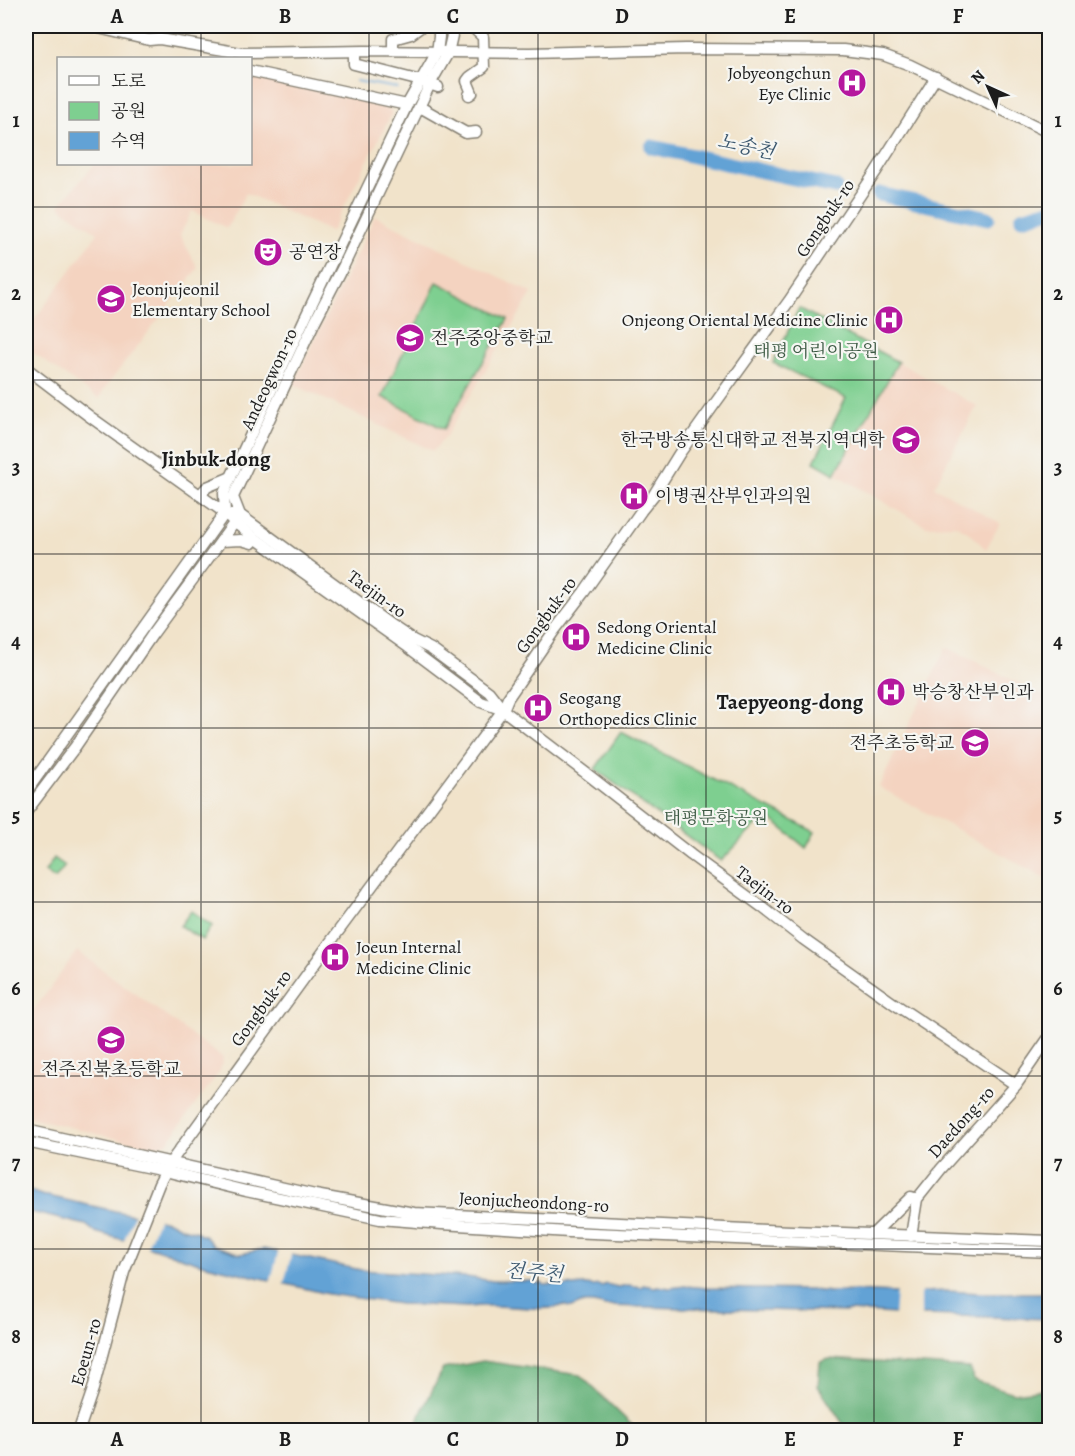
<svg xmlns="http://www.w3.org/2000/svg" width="1075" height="1456" viewBox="0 0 1075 1456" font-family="Alegreya,'Noto Serif KR',serif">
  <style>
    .built { fill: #f4d3c0 }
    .green { fill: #7ecf90; stroke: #4d7656; stroke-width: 1.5 }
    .forest { fill: #66b27a; stroke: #41674b; stroke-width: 1.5 }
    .water { fill: #62a2d5; stroke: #3f5f78; stroke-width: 1.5 }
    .pier { fill: #f1e3ca }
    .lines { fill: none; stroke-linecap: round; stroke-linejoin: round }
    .stream { stroke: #62a2d5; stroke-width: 2 }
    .river { stroke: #62a2d5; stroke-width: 15 }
    .minor-casing { stroke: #868073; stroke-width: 13 }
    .minor { stroke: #fff; stroke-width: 10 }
    .grid { fill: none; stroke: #1c1c1c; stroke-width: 1.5; stroke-opacity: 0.55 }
    .labels { text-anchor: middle; stroke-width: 4.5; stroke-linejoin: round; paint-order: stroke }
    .poi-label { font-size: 18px; fill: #1c1c1c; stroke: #f6f6f2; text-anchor: start }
    .street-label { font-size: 18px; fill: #1c1c1c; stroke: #f6f6f2 }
    .park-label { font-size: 18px; fill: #3e5b45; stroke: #f6f6f2 }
    .water-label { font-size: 20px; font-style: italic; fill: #3c586f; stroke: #f6f6f2 }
    .quarter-label { font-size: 21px; font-weight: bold; fill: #1c1c1c; stroke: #f6f6f2 }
    .neatline { fill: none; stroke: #1c1c1c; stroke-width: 2 }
    .grid-label { font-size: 20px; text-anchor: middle; font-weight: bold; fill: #1c1c1c }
  </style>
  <rect width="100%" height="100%" fill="#f6f6f2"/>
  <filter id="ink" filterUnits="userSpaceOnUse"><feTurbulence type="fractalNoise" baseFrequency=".0167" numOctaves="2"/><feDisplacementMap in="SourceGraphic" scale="12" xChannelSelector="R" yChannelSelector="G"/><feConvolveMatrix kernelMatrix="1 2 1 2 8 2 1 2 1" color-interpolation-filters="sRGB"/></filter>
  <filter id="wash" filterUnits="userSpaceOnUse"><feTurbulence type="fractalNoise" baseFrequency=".008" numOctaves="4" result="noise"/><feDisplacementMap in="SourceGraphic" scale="24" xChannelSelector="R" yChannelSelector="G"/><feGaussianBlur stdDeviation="1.35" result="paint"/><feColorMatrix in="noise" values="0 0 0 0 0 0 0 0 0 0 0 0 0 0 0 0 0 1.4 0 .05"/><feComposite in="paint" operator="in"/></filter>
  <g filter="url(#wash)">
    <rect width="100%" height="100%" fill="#f1e3ca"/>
    <g class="built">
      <path d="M251 76 385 104 392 113 331 232 246 193 227 228 192 211 180 235 198 268 105 388 99 399 26 348V331L98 233 64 210 59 205 95 164H250Z"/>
      <path d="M375 216 532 293 446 436 433 451 293 384Z"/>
      <path d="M898 362 977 406 934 487 1000 523 986 549 968 532 955 525 926 526 835 474Z"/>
      <path d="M946 647 1049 698V880L879 787Z"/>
      <path d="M77 951 223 1058 220 1071 167 1143 150 1147 26 1116V1021Z"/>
    </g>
    <g class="green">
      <path d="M437 282 508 319 444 429 382 397Z"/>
      <path d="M799 308 898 362 835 474 814 462 846 398 773 363Z"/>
      <path d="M621 732 815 832 806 848 766 815 721 861 595 769Z"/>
      <path d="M54 858 65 866 55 879 45 872Z"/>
      <path d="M191 911 212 926 202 940 180 926Z"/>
    </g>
    <g class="forest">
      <path d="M829 1359 970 1368 974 1380 1014 1393 1038 1390 1049 1394V1430H847L818 1386 820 1362Z"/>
      <path d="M483 1361 580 1375 637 1430H400L416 1423 443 1369Z"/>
    </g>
    <path class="water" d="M26 1190C34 1191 39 1196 48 1196L124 1213 169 1221 182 1228 198 1232 200 1235H204L213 1245 240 1254 264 1249 361 1270 467 1277 493 1281H533L536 1284 542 1283 544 1285 556 1284 564 1286 569 1285 571 1286C576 1286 579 1285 583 1285 590 1284 591 1288 597 1285L602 1286 606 1284 618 1287 628 1285 641 1287 643 1285 655 1287 657 1286 670 1288 685 1286 708 1288 812 1290 831 1292 857 1291 896 1293 948 1291 980 1293H1049V1319L895 1314 849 1311 845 1312 605 1306C599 1304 590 1302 584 1303 574 1306 574 1310 564 1305 548 1312 511 1306 492 1306 483 1305 476 1307 467 1307L400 1304 328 1294 202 1264 156 1249 95 1232 86 1225 26 1211Z"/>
    <g class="pier">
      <path d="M135 1212 159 1217 146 1249 123 1243Z"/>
      <path d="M279 1249 292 1252 283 1287 270 1284Z"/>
      <path d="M921 1289V1318L894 1317 896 1290Z"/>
    </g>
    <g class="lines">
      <g class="stream">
        <path d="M356 81 397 88"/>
        <path d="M647 146 652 147"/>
      </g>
      <g class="river">
        <path d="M652 147 835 187"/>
        <path d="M879 194 988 218"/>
        <path d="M1022 218 1050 210"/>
      </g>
    </g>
  </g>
  <g filter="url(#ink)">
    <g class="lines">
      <g class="minor-casing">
        <g id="minor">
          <path d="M90 26 149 40 160 39 241 53 364 51 530 53 686 49 843 50 883 55 910 65 1050 133"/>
          <path d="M393 51V39L411 34 422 26"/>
          <path d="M354 52V64L421 81 438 87"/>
          <path d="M250 71 407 105"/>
          <path d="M469 95 472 93 467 81 470 77 484 67 483 37 471 26"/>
          <path d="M420 107 466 133 476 132"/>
          <path d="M26 368 89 416 225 513 234 522 255 538 408 647 481 702 503 710 591 777 691 855 762 907 803 939 893 1003 1016 1085"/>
          <path d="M200 495 207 487 231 477"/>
          <path d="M233 514 240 515 392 626 413 640 431 649 489 692 503 710"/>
          <path d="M221 541 241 540 252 543 255 538"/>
          <path d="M26 792 225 513 224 493 231 477 305 318 407 105 437 52 439 37V26"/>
          <path d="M26 812 75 747 152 635 240 515 233 497 315 321 344 265 430 84 448 53 453 31V26"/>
          <path d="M26 1130 315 1195 414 1213 766 1230 1050 1241"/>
          <path d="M26 1142 165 1171 246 1191 380 1219 442 1224 569 1232 1050 1252"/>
          <path d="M873 1234 911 1197 917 1199"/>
          <path d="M911 1236 917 1199 941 1169 1016 1085 1050 1036"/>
          <path d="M79 1430 93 1389 124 1272 159 1184 170 1163 337 933 503 710 508 698 554 631 584 592 641 511 653 496 679 454 711 409 789 301 875 173 936 77"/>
        </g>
      </g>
      <use href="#minor" class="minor"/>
    </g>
  </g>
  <path class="grid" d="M201 26V58M369 26V1430M538 26V1430M706 26V1430M874 26V1430M201 164V1430M26 207H1050M26 380H1050M26 554H1050M26 728H1050M26 902H1050M26 1076H1050M26 1249H1050"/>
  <defs>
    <g id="hospital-disc" transform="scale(1.5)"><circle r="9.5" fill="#b5179e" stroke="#f6f6f2"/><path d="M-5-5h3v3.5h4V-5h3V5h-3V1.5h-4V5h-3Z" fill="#fff"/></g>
    <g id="theatre-disc" transform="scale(1.5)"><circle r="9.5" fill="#b5179e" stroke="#f6f6f2"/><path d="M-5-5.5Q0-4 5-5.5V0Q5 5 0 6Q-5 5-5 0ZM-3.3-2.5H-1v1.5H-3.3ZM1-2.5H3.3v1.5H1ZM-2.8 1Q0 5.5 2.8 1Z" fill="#fff"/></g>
    <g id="school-disc" transform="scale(1.5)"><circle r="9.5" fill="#b5179e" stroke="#f6f6f2"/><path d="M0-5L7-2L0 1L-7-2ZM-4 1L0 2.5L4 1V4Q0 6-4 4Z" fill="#fff"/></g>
    <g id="university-disc" transform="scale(1.5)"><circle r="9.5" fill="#b5179e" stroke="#f6f6f2"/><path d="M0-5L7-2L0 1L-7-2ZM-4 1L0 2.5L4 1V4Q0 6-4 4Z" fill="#fff"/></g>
  </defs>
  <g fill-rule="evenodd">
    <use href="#hospital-disc" x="852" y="83"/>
    <use href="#theatre-disc" x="268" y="252"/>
    <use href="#school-disc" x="111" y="299"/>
    <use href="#hospital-disc" x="889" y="320"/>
    <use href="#school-disc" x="410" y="338"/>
    <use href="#university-disc" x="906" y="440"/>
    <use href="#hospital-disc" x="634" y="496"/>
    <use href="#hospital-disc" x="576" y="637"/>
    <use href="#hospital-disc" x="891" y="692"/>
    <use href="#hospital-disc" x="538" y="708"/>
    <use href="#school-disc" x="975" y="743"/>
    <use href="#hospital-disc" x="335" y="957"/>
    <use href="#school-disc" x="111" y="1040"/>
  </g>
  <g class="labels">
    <g class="poi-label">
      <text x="831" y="79" text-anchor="end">Jobyeongchun<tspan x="831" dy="21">Eye Clinic</tspan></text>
      <text x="289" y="258">공연장</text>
      <text x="132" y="295">Jeonjujeonil<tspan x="132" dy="21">Elementary School</tspan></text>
      <text x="868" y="326" text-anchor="end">Onjeong Oriental Medicine Clinic</text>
      <text x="431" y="344">전주중앙중학교</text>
      <text x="885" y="446" text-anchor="end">한국방송통신대학교 전북지역대학</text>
      <text x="655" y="502">이병권산부인과의원</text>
      <text x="597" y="633">Sedong Oriental<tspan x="597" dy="21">Medicine Clinic</tspan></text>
      <text x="912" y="698">박승창산부인과</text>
      <text x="559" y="704">Seogang<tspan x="559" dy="21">Orthopedics Clinic</tspan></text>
      <text x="954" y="749" text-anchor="end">전주초등학교</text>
      <text x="356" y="953">Joeun Internal<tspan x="356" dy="21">Medicine Clinic</tspan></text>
      <text x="111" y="1075" text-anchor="middle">전주진북초등학교</text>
    </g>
    <g class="street-label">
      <text transform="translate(825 218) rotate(-56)" y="6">Gongbuk-ro</text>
      <text transform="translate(269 379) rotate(-65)" y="6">Andeogwon-ro</text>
      <text transform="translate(377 594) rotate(36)" y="6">Taejin-ro</text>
      <text transform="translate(546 615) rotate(-54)" y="6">Gongbuk-ro</text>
      <text transform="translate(765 890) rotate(37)" y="6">Taejin-ro</text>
      <text transform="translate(261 1008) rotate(-54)" y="6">Gongbuk-ro</text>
      <text transform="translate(961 1122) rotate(-48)" y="6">Daedong-ro</text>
      <text transform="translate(534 1202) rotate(3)" y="6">Jeonjucheondong-ro</text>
      <text transform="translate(86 1352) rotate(-74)" y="6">Eoeun-ro</text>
    </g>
    <g class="park-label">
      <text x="816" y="357">태평 어린이공원</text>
      <text x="716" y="824">태평문화공원</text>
    </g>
    <g class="water-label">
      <text transform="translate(746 146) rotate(12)" y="7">노송천</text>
      <text transform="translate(534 1272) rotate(5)" y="7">전주천</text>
    </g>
    <g class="quarter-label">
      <text x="216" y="466">Jinbuk-dong</text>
      <text x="790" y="709">Taepyeong-dong</text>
    </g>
  </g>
  <rect width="1075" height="1456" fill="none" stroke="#f6f6f2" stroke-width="66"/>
  <rect x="57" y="57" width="195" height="108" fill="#f6f6f2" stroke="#9f9f9c" stroke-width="1.5"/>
  <rect x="69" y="76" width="30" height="9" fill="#ffffff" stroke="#9f9f9c" stroke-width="1.5"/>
  <text x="111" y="87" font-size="18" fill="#1c1c1c">도로</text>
  <rect x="69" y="102" width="30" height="18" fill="#7ecf90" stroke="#9f9f9c" stroke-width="1.5"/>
  <text x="111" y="117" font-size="18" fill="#1c1c1c">공원</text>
  <rect x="69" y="132" width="30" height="18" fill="#62a2d5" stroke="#9f9f9c" stroke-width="1.5"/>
  <text x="111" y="147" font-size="18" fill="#1c1c1c">수역</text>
  <g transform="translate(988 87) rotate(315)" stroke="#f6f6f2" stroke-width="4.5" paint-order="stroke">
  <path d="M0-4.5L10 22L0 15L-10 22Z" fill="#1c1c1c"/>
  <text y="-9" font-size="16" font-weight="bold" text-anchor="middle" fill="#1c1c1c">N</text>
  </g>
  <rect x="33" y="33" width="1009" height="1390" class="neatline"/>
  <g class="grid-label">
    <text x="117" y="23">A</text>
    <text x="285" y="23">B</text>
    <text x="453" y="23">C</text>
    <text x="622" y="23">D</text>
    <text x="790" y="23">E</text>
    <text x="958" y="23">F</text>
    <text x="16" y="127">1</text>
    <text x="1058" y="127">1</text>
    <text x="16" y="300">2</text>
    <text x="1058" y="300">2</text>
    <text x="16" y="474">3</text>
    <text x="1058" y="474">3</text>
    <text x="16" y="648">4</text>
    <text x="1058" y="648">4</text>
    <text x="16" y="822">5</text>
    <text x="1058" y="822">5</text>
    <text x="16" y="995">6</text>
    <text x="1058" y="995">6</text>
    <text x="16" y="1169">7</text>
    <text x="1058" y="1169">7</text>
    <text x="16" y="1343">8</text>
    <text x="1058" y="1343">8</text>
    <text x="117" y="1446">A</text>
    <text x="285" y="1446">B</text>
    <text x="453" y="1446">C</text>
    <text x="622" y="1446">D</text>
    <text x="790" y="1446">E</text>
    <text x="958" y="1446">F</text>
  </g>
</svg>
